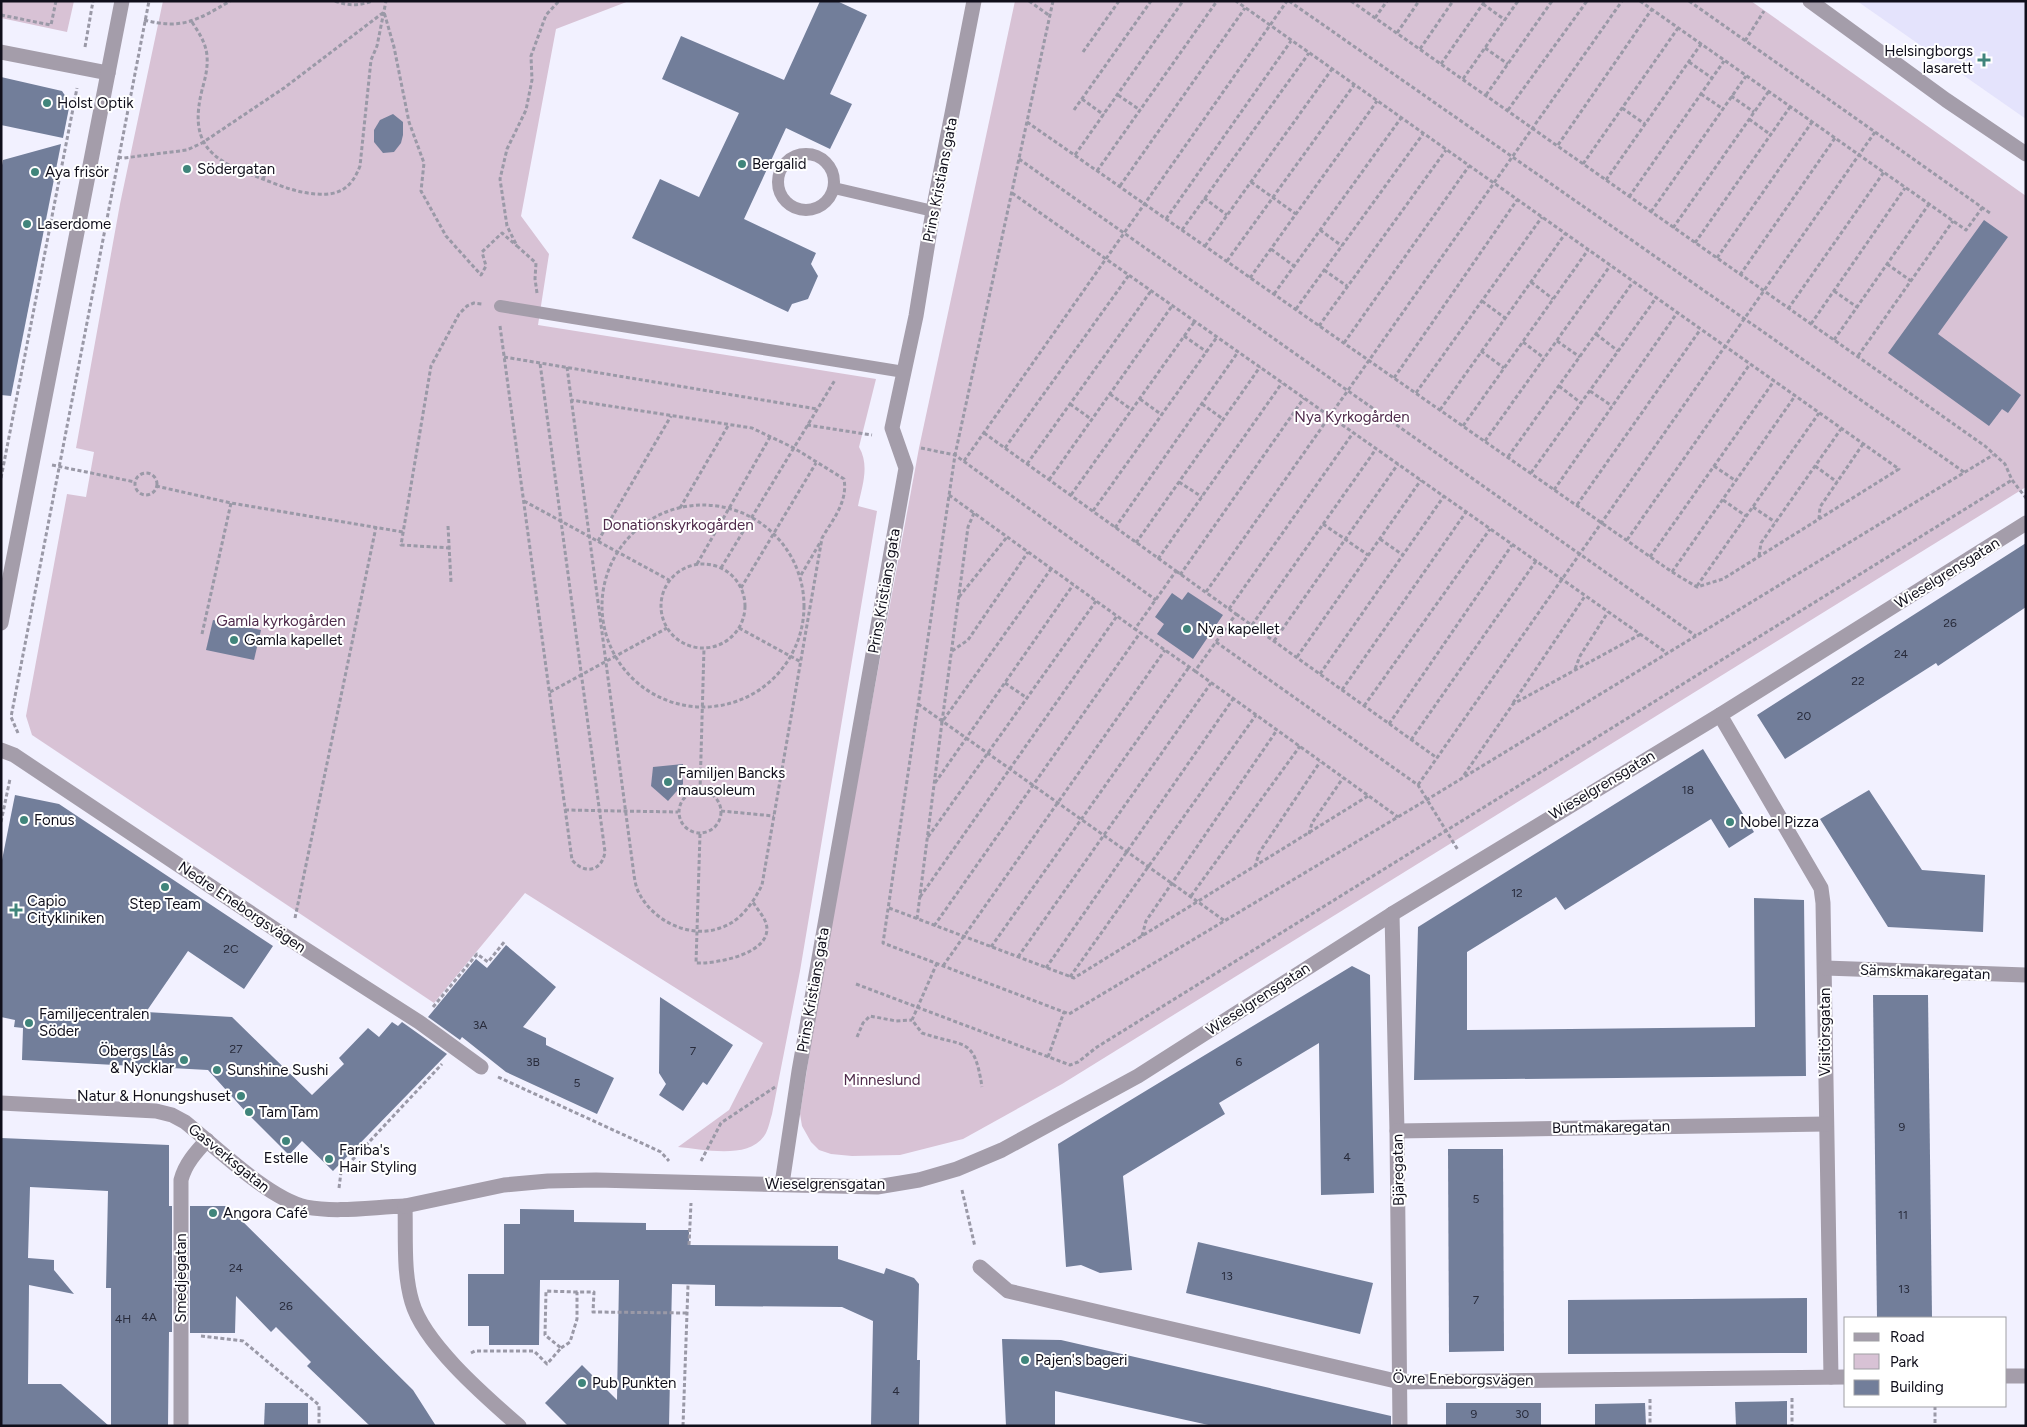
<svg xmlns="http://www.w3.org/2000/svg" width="2027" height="1427" viewBox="0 0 2027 1427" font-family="Figtree,sans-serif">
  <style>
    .built { fill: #e4e3fc }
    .green { fill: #d8c2d5 }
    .building { fill: #727e9a }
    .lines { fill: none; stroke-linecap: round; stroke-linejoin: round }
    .path { stroke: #9a99a7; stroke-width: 3; stroke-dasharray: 4 2.5; stroke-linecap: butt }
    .lane { stroke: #a49daa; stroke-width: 12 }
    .street { stroke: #a49daa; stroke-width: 15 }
    .poi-dot { fill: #40857b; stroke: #fff; stroke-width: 2 }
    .labels { text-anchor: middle; stroke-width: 4; stroke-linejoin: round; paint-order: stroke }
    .number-label { font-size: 12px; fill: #282b3b }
    .poi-label { font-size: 15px; fill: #100f1b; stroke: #fff; text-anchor: start }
    .street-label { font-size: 15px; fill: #100f1b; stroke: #fff }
    .park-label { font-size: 15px; fill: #4f2a4b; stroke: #fff }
  </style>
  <rect width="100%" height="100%" fill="#f2f1ff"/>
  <path class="built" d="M1857 1H2026V119Z"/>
  <g class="green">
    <path d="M1 1H74L67 32 1 18Z"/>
    <path d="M163 1H629L556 29 521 216 549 254 538 325 876 379 859 447C870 466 862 486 858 506L877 511 800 971 772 1114C770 1120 769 1127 766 1133 751 1161 703 1149 678 1147L729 1110 763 1043 525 893 434 1003 32 735 26 716 67 494 86 497 94 452 76 448 120 204Z"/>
    <path d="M1015 1H1751L2026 196V487L1062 1084 963 1139 900 1155 852 1156 831 1154 819 1150 811 1142 802 1126 800 1114 824 961 919 448Z"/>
  </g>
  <g class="building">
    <path d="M820 1H837L867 15 830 94 852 104 830 149 786 128 744 219 816 253 811 264 818 276 808 299 792 304 788 312 632 238 660 179 699 197 739 113 662 79 681 36 784 80Z"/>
    <path d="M1 77 62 91 70 103 63 138 1 125Z"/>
    <path d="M393 114 403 122V135L401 143 394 152 383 153 374 142V130L380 120Z"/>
    <path d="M61 144 11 396 1 395V171L3 160Z"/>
    <path d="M1984 220 2008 237 1938 334 2021 395 2008 413 2002 409 1989 426 1888 353Z"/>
    <path d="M2026 543V607L1938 666 1936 663 1785 759 1757 715Z"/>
    <path d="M1188 592 1223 615 1193 659 1157 634 1164 624 1155 617 1172 593 1182 600Z"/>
    <path d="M213 620 261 630 254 660 206 650Z"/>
    <path d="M1703 749 1754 832 1729 848 1711 819 1565 910 1556 897 1467 952V1030L1755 1027 1754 898 1804 900 1806 1076 1414 1080 1418 927Z"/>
    <path d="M683 764V784L668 801 651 786 653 767Z"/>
    <path d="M1869 790 1922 870 1985 875 1983 932 1888 927 1820 819Z"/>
    <path d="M15 795 59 804 273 946 244 989 188 951 146 1012 232 1017 312 1095 344 1064 339 1058 368 1028 379 1037 392 1022 398 1026 402 1022 447 1054 333 1171 302 1141 289 1155 245 1111 208 1070 22 1060 23 1028 14 1027 15 1020 1 1017V865Z"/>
    <path d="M506 945 556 987 523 1027 546 1038V1045L614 1078 597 1114 506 1072 462 1037 460 1040 428 1017 476 959 487 968Z"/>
    <path d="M1352 966 1370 975 1374 1193 1321 1195 1319 1043 1219 1103 1225 1114 1123 1176 1132 1270 1100 1273 1081 1265 1066 1267 1058 1144Z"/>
    <path d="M1873 995H1928L1932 1318H1877Z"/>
    <path d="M660 997 733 1045 707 1085 703 1082 683 1111 659 1095 666 1084 659 1073Z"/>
    <path d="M1 1138 169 1145V1206H172V1332H169L168 1426H111V1288H106L108 1191 30 1187 28 1258 54 1260V1270L74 1294 29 1285 28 1384H61L109 1426H1Z"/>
    <path d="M1448 1149H1503L1504 1351 1449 1352Z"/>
    <path d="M190 1206H227L413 1390 436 1426H370L307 1366 311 1362 276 1327 271 1332 236 1296 235 1333H190Z"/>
    <path d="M520 1209 574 1210V1222L646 1223V1230H689V1245L838 1246V1259L884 1274 886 1268 914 1278 919 1284 917 1360H920L919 1426H871L873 1321 842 1307 715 1306V1285L672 1284 669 1426H568L545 1403 582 1365 617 1400 619 1280H540L539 1345H489V1326H468V1274H504V1224H520Z"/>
    <path d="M1198 1242 1373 1283 1360 1334 1186 1293Z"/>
    <path d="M1807 1298V1353L1568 1354V1300Z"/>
    <path d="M1002 1339 1061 1340 1391 1416V1426H1213L1055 1391V1426H1006Z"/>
    <path d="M1787 1401V1426H1736L1735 1402Z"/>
    <path d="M265 1403H308V1426H264Z"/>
    <rect x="1446" y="1403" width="95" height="23"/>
    <path d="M1645 1403 1646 1426H1595V1404Z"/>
  </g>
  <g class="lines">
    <g class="path">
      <path d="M335 1C348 6 359 6 372 1"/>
      <path d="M1029 1 1050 16"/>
      <path d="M1053 1 955 455 883 943 1069 1014 1428 799 1993 455"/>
      <path d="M1289 1 1964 472"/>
      <path d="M1351 1 1985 446 2005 464 2012 480 2026 498"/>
      <path d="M1640 1 1966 230 1982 208"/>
      <path d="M1689 1 1990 213"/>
      <path d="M1483 4 1505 20"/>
      <path d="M1 15 51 25 56 1"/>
      <path d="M1375 18 1387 1"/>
      <path d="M144 20C182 30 198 20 230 1"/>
      <path d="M192 22C199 33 206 43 207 56 208 68 205 79 202 90 190 139 206 158 252 175 272 182 294 193 317 194 340 196 352 187 360 166L371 60 377 46 386 1"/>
      <path d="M1397 33 1419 1"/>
      <path d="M1745 41 1764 11"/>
      <path d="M85 47 93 1"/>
      <path d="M1485 48 1508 64"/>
      <path d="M1420 49 1453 1"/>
      <path d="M1083 52 1119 1"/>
      <path d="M1689 62 1712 78"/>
      <path d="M1441 64 1485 1"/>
      <path d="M1463 79 1518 1"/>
      <path d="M1701 94 1723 109"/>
      <path d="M1118 95 1140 110"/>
      <path d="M1486 95 1552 1"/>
      <path d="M1731 96 1754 112"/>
      <path d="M1082 99 1104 115"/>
      <path d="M1622 108 1645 124"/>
      <path d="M1074 110 1151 1"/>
      <path d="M1508 110 1587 1"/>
      <path d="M1749 119 1771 135"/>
      <path d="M1027 122 1672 572 1697 587 1723 579 1899 469 1236 1"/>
      <path d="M1558 145 1652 9"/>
      <path d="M1075 155 1183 1"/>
      <path d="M118 157 124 158 187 150 202 143 284 88 384 12 394 47 409 122 424 163 421 191 446 236 481 275 486 266 482 252 502 233 517 246"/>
      <path d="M1019 159 1696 636"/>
      <path d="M1583 164 1678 28"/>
      <path d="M1097 171 1217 1"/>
      <path d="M263 179 266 172"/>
      <path d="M1606 180 1701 44"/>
      <path d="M1251 182 1296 214"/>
      <path d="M1120 186 1245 8"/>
      <path d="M1012 193 1667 653"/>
      <path d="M1629 197 1724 61"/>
      <path d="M1204 198 1227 215"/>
      <path d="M1651 212 1746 76"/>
      <path d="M1166 219 1291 41"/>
      <path d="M1673 228 1769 91"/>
      <path d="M1182 230 1309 53"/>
      <path d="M1320 230 1342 246"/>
      <path d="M1695 243 1790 107"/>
      <path d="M1205 246 1332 69"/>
      <path d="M1271 249 1294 266"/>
      <path d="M1717 258 1812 122"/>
      <path d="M1227 261 1354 85"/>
      <path d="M1887 264 1911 281"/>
      <path d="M1324 270 1347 286"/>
      <path d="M1740 275 1835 138"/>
      <path d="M1250 278 1377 101"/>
      <path d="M1531 282 1553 299"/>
      <path d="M1834 291 1857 307"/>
      <path d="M537 293 535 279 536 263 517 246 507 226 500 179 507 149 526 110 532 80 531 56 546 15 559 1"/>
      <path d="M1274 294 1401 118"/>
      <path d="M1482 301 1505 318"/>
      <path d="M1296 309 1423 134"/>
      <path d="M1788 309 1884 172"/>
      <path d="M1811 324 1905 188"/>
      <path d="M500 326 572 860C585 875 602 871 605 852L540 363"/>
      <path d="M1319 326 1446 150"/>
      <path d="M1596 334 1618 351"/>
      <path d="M1184 336 1207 352"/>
      <path d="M1834 340 1929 204"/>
      <path d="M1557 341 1580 357"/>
      <path d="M1523 342 1544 358"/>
      <path d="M1344 343 1469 166"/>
      <path d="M1481 351 1504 368"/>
      <path d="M1858 356 1953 221"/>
      <path d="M504 357 817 409"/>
      <path d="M567 367 634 875C635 881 636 888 639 893 653 921 690 939 720 928 740 922 753 903 762 885L822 538C833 519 848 502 844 479L794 448 752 428 571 400"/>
      <path d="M1394 378 1517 200"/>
      <path d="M1559 386 1581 403"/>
      <path d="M1590 391 1612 406"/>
      <path d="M1416 393 1542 217"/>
      <path d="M1110 394 1132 410"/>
      <path d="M1140 399 1162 415"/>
      <path d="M1070 404 1091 419"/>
      <path d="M1202 404 1223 419"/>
      <path d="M1440 410 1565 234"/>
      <path d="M807 425 872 435"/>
      <path d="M1463 426 1588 250"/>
      <path d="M984 433 1176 571"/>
      <path d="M1485 441 1610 266"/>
      <path d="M921 448 955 455 1156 600"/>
      <path d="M1005 448 1129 275"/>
      <path d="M1508 457 1633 282"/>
      <path d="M964 461 1287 1"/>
      <path d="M1027 464 1151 291"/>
      <path d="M52 465 135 482"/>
      <path d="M1714 466 1736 481"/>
      <path d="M1815 466 1837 482"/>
      <path d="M1531 473 1656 298"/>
      <circle cx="146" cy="484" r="11"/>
      <path d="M1 478 77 88"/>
      <path d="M1049 480 1172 306"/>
      <path d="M1179 482 1202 497"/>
      <path d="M156 486 231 503 403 532"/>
      <path d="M1554 490 1677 313"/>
      <path d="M949 495 1135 629"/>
      <path d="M1071 495 1195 321"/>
      <path d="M1723 500 1746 516"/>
      <path d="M524 501 669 580"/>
      <circle cx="703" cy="606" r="101"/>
      <path d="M1577 505 1700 330"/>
      <path d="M1753 507 1775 522"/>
      <path d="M680 508 729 424"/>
      <path d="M1093 511 1217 337"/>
      <path d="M974 513 968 527 942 722 1051 569"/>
      <path d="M1819 519 1820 507 1863 444"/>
      <path d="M1323 524 1368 555"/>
      <path d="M448 526 451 582"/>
      <path d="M1115 528 1238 352"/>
      <path d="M1380 539 1403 555"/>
      <path d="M1627 540 1750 364"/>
      <path d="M598 541 671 416"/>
      <path d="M1136 543 1260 367"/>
      <path d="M450 548 401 545 431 366 459 314 467 306 474 303 482 304"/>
      <path d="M1759 556 1761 543 1841 429"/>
      <path d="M1650 557 1774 381"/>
      <path d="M1158 559 1282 383"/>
      <path d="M697 564 770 437"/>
      <circle cx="703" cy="606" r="42"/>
      <path d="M721 568 835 380"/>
      <path d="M1176 571 1236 614 1195 671 1135 629Z"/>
      <path d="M1672 572 1795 396"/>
      <path d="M801 575 821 541"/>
      <path d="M1180 575 1304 398"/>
      <path d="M1697 586 1819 413"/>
      <path d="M741 588 816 463"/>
      <path d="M1206 592 1622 1"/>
      <path d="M959 597 1007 537"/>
      <path d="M1229 609 1353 433"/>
      <path d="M1236 614 1437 758"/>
      <path d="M1252 625 1376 449"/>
      <path d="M739 628 801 662"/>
      <path d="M202 634 231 503"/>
      <path d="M1274 641 1398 464"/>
      <path d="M1216 642 1418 785 1458 850"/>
      <path d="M952 651 968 640 1028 552"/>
      <path d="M1297 657 1421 480"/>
      <path d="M1575 669 1580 656 1608 612"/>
      <path d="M1195 671 1398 817"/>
      <path d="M1320 674 1444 496"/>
      <path d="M1005 683 1027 698"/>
      <path d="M1342 690 1466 512"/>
      <path d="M550 692 667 628"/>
      <path d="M1513 703 1585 596"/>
      <path d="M918 704 1225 921"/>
      <path d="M1364 706 1490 529"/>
      <path d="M1389 724 1512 545"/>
      <path d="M18 733 11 717 149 1"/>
      <path d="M1411 740 1536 561"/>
      <path d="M1464 775 1513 704 1641 634"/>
      <path d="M935 783 1073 585"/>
      <path d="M1418 785 1875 132"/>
      <circle cx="700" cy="812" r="21"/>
      <path d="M700 791 704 648"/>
      <path d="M565 810 678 812"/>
      <path d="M721 811 774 816"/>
      <path d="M1 822 10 779"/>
      <path d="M700 834 696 963C715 964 775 954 766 923 763 915 757 909 753 902"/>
      <path d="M1309 834 1312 823 1343 778"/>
      <path d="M928 837 1096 601"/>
      <path d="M1255 867 1259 853 1320 762"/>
      <path d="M1191 896 1300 746"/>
      <path d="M920 897 1117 616"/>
      <path d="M889 908 1074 978 1368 796"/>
      <path d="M295 918 376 527"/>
      <path d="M917 919 942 722"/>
      <path d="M934 926 1140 633"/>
      <path d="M1142 936 1146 921 1277 730"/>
      <path d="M991 947 1189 667"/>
      <path d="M1018 957 1211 683"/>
      <path d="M937 963 912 1020 922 1033C965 1048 974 1035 982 1087"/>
      <path d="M943 966 1165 650"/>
      <path d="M1046 968 1233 699"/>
      <path d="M1070 977 1256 715"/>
      <path d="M856 984 1070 1065 1078 1062 1097 1047 2012 480"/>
      <path d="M433 1007 477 954 488 962 505 941"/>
      <path d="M857 1037 863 1023 870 1016 896 1021 912 1020"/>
      <path d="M1048 1057 1064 1012"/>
      <path d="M498 1077 661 1152 669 1161"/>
      <path d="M701 1161 721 1123 775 1087"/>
      <path d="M339 1188 341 1172 442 1064"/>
      <path d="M962 1190 975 1247"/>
      <path d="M689 1245 691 1203"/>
      <path d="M201 1336 243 1341 319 1405V1426"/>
      <path d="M561 1348 570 1342 577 1319V1292H594L593 1312 687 1313"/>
      <path d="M471 1353 475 1351H534L547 1364 561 1348 545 1335 546 1291 577 1292"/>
      <path d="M1792 1398V1426"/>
      <path d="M1650 1399V1426"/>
      <path d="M1935 1406V1426"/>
      <path d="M683 1426 688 1285"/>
    </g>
    <g class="lane">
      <circle cx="806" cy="182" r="28"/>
      <path d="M834 188 933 211"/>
      <path d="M500 306 904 372"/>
    </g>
    <g class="street">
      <path d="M1810 1 1946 100 2026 154"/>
      <path d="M1 52 108 73"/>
      <path d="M1 623 122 1"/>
      <path d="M1720 715 1821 888 1823 903 1831 1377"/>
      <path d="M1 750 14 755 291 940 419 1022 481 1067"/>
      <path d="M1392 914 1397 1131 1400 1426"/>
      <path d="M1825 968 2026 975"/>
      <path d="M1 1103 156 1111 172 1115 185 1122C216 1147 269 1199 306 1207 337 1213 373 1207 405 1206 406 1237 403 1272 412 1302 424 1344 486 1397 519 1426"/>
      <path d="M1397 1131 1826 1124"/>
      <path d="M782 1184 799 1071 906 468 892 428 916 316 933 211 974 1"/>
      <path d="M405 1206 504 1185 548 1181 596 1180 877 1187 919 1180 957 1169 1002 1150 1138 1076 1392 914 1720 715 2026 523"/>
      <path d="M980 1267 1008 1291 1400 1382 1846 1377"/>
      <path d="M2006 1376H2026"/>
      <path d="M181 1426V1180C185 1164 196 1152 207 1140"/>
    </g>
  </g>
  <g class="poi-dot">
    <path d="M1981.5 52.5h5v5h5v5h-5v5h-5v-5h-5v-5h5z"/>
    <circle cx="47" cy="103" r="5"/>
    <circle cx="742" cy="164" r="5"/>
    <circle cx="187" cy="169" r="5"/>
    <circle cx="35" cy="172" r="5"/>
    <circle cx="27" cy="224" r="5"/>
    <circle cx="1187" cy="629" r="5"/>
    <circle cx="234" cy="640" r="5"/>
    <circle cx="668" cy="782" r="5"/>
    <circle cx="24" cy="820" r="5"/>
    <circle cx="1730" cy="822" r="5"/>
    <circle cx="165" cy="887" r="5"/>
    <path d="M13.5 902.5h5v5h5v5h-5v5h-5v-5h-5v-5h5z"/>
    <circle cx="29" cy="1023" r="5"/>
    <circle cx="184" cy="1060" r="5"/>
    <circle cx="217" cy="1070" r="5"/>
    <circle cx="241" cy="1096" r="5"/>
    <circle cx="249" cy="1112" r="5"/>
    <circle cx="286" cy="1141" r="5"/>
    <circle cx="329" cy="1159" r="5"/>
    <circle cx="213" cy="1213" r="5"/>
    <circle cx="1025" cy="1360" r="5"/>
    <circle cx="582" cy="1383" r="5"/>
  </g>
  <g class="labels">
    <g class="number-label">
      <text x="1950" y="627">26</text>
      <text x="1901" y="658">24</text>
      <text x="1858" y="685">22</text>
      <text x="1804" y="720">20</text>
      <text x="1688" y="794">18</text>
      <text x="1517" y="897">12</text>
      <text x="231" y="953">2C</text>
      <text x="480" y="1029">3A</text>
      <text x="236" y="1053">27</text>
      <text x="693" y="1055">7</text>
      <text x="533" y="1066">3B</text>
      <text x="1239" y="1066">6</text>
      <text x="577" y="1087">5</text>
      <text x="1902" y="1131">9</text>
      <text x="1347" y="1161">4</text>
      <text x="1476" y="1203">5</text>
      <text x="1903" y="1219">11</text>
      <text x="236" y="1272">24</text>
      <text x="1227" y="1280">13</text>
      <text x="1904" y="1293">13</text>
      <text x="1476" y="1304">7</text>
      <text x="286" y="1310">26</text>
      <text x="149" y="1321">4A</text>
      <text x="123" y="1323">4H</text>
      <text x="896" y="1395">4</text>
      <text x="1474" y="1418">9</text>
      <text x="1522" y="1418">30</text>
    </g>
    <g class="poi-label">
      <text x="1973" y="56" text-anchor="end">Helsingborgs<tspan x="1973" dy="17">lasarett</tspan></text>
      <text x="57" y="108">Holst Optik</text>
      <text x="752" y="169">Bergalid</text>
      <text x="197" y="174">Södergatan</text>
      <text x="45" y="177">Aya frisör</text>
      <text x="37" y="229">Laserdome</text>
      <text x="1197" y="634">Nya kapellet</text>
      <text x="244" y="645">Gamla kapellet</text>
      <text x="678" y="778">Familjen Bancks<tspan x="678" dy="17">mausoleum</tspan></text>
      <text x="34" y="825">Fonus</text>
      <text x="1740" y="827">Nobel Pizza</text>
      <text x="27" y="906">Capio<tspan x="27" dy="17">Citykliniken</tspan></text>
      <text x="165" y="909" text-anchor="middle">Step Team</text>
      <text x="39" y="1019">Familjecentralen<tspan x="39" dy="17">Söder</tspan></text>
      <text x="174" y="1056" text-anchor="end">Öbergs Lås<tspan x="174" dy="17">&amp; Nycklar</tspan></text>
      <text x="227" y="1075">Sunshine Sushi</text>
      <text x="231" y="1101" text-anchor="end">Natur &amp; Honungshuset</text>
      <text x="259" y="1117">Tam Tam</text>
      <text x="339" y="1155">Fariba's<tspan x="339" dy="17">Hair Styling</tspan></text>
      <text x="286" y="1163" text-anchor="middle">Estelle</text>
      <text x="223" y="1218">Angora Café</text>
      <text x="1035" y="1365">Pajen's bageri</text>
      <text x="592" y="1388">Pub Punkten</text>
    </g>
    <g class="street-label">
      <text transform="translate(940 180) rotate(-79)" y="5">Prins Kristians gata</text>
      <text transform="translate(1947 573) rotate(-32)" y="5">Wieselgrensgatan</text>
      <text transform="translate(884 591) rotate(-80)" y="5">Prins Kristians gata</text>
      <text transform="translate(1602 785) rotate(-31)" y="5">Wieselgrensgatan</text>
      <text transform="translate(242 907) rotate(34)" y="5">Nedre Eneborgsvägen</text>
      <text transform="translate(1925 972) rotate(2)" y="5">Sämskmakaregatan</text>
      <text transform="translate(813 990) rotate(-80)" y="5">Prins Kristians gata</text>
      <text transform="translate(1258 999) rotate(-33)" y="5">Wieselgrensgatan</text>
      <text transform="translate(1825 1032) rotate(-90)" y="5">Visitörsgatan</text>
      <text transform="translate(1611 1127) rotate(-1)" y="5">Buntmakaregatan</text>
      <text transform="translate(229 1158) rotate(39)" y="5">Gasverksgatan</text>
      <text transform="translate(1398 1170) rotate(-91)" y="5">Bjäregatan</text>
      <text x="825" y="1189">Wieselgrensgatan</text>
      <text transform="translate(181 1278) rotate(-90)" y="5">Smedjegatan</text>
      <text transform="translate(1463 1379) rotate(1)" y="5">Övre Eneborgsvägen</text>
    </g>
    <g class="park-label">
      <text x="1352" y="422">Nya Kyrkogården</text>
      <text x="678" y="530">Donationskyrkogården</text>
      <text x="281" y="626">Gamla kyrkogården</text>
      <text x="882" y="1085">Minneslund</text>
    </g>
  </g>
  <rect width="2027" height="1427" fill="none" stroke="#100f1b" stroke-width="5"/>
  <rect x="1844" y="1317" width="162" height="90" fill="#ffffff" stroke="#9f9fa4"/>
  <rect x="1854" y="1333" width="25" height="8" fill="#a49daa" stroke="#9f9fa4"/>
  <text x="1890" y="1342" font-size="15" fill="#100f1b">Road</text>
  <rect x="1854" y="1354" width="25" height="15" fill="#d8c2d5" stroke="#9f9fa4"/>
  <text x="1890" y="1367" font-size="15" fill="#100f1b">Park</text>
  <rect x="1854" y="1380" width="25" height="15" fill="#727e9a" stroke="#9f9fa4"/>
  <text x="1890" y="1392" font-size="15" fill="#100f1b">Building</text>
</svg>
